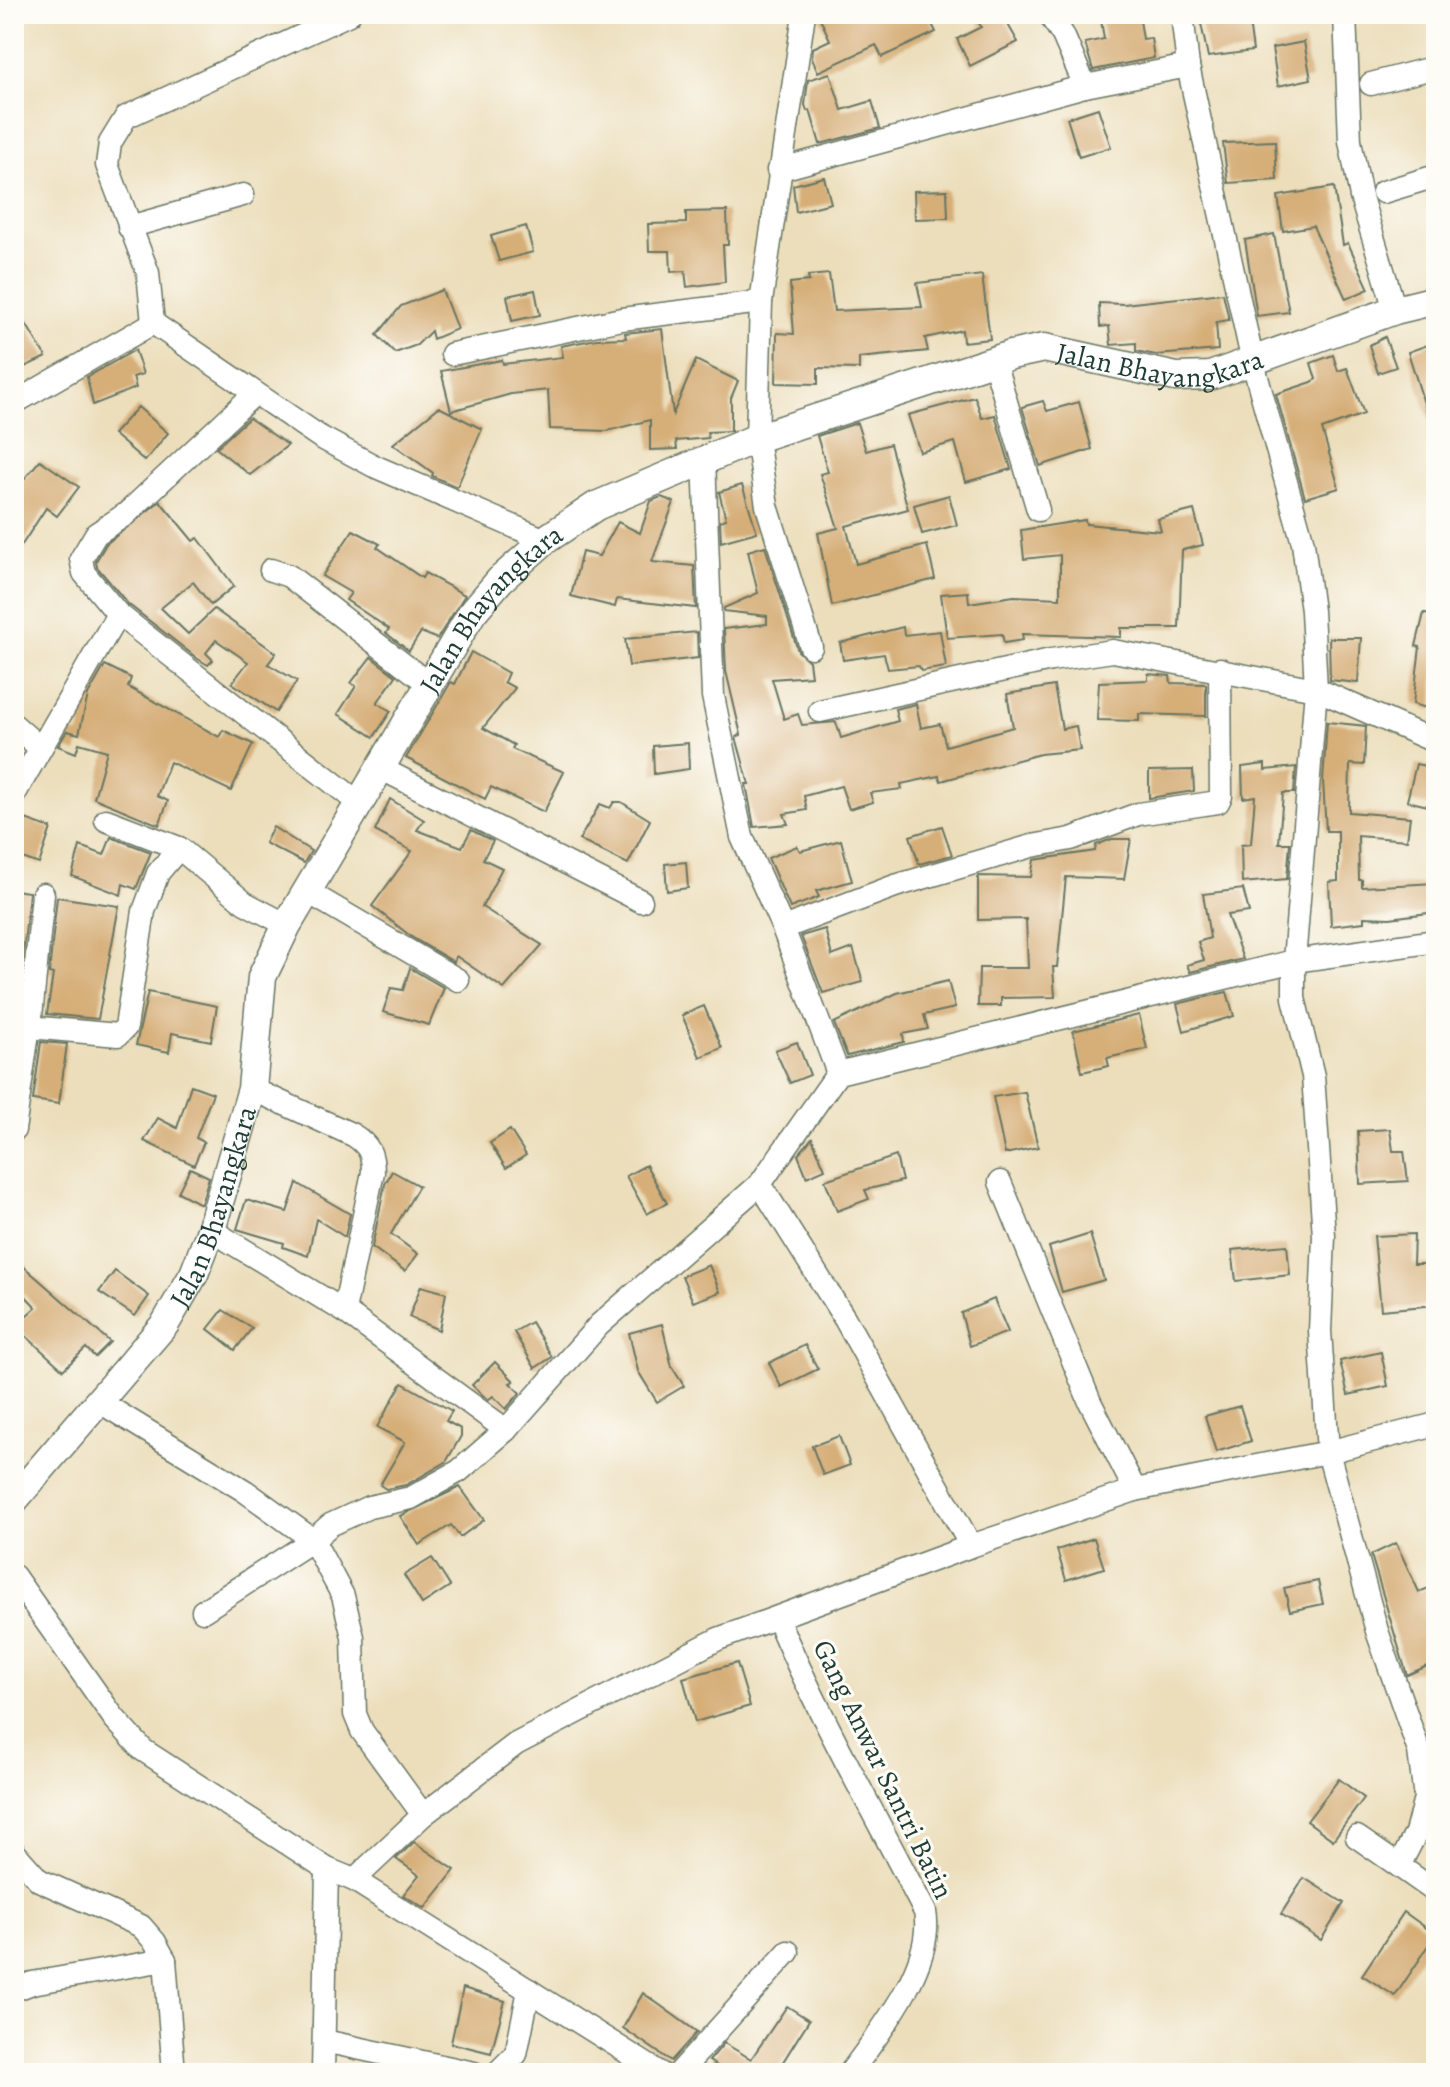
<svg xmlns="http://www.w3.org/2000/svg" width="1450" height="2087" viewBox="0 0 1450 2087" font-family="Alegreya,serif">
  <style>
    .building { fill: #d6ae78 }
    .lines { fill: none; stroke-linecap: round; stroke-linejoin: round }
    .minor-casing { stroke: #677563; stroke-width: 25 }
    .tertiary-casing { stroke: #677563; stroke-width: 31 }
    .minor { stroke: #fff; stroke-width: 22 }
    .tertiary { stroke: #fff; stroke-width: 28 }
    .labels { text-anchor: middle; stroke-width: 6; stroke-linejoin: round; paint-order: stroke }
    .street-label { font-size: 28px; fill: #1f3d34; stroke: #fdfcf7 }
  </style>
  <rect width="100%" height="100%" fill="#fdfcf7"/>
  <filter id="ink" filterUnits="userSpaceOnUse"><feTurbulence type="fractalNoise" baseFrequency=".0125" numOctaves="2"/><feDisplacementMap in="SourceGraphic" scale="16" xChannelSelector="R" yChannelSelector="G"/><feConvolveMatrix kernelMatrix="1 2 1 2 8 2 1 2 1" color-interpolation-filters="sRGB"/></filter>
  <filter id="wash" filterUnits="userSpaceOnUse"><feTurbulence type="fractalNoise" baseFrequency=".006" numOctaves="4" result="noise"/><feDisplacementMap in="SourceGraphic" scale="32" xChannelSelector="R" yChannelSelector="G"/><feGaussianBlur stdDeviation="1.8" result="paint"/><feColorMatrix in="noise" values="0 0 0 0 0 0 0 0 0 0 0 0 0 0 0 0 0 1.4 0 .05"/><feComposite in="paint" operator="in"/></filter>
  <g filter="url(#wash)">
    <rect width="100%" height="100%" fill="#ecdebb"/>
    <g id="blocks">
      <g class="building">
        <path d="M818 14H927L936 32 882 57 876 45 818 72 812 58 813 48 830 40Z"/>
        <path d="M974 14H1002L1018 42 970 66 957 39 981 27Z"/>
        <path d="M1100 14H1139L1143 39 1151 38 1154 58 1093 70 1085 43 1104 39Z"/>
        <path d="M1199 14H1248L1253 51 1208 57Z"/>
        <path d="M1304 42 1311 79 1278 86 1272 48Z"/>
        <path d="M830 73 842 110 872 101 880 128 820 144 810 110 807 111 805 105 808 80Z"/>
        <path d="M1098 108 1111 147 1079 157 1067 118Z"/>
        <path d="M1275 141 1277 180 1228 183 1223 143Z"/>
        <path d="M824 177 831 203 796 212 793 185Z"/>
        <path d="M1334 187 1343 245 1348 243 1369 289 1346 299 1313 226 1283 231 1278 196Z"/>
        <path d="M947 190 948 218 915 219 914 191Z"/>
        <path d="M727 211 728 245H723L725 282 687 287 685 271 671 272 670 251H649L648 224 686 223V212Z"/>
        <path d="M526 226 533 252 499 261 491 236Z"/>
        <path d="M1274 234 1289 312 1257 316 1245 240Z"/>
        <path d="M829 274 834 311 922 307 917 283 982 275 990 339 963 342 962 330 925 338 928 351 859 358V369L818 368V384L776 383 777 333 794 334 790 283 809 281 808 276Z"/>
        <path d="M442 290 457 329 433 339 431 331 417 345 395 353 377 335 401 306Z"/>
        <path d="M535 290 540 315 512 321 507 296Z"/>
        <path d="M1223 293 1229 320 1216 322 1218 350 1156 355 1136 351V343L1111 345 1109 326 1100 327 1099 303 1124 304Z"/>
        <path d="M14 304 46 357 14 372Z"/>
        <path d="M662 329 673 414 696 360 738 381 731 398V431L707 432 708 438 676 441 677 449 650 450V420L607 431 550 429 548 390 511 394 451 411 441 371 502 360 503 364 563 357 561 346 597 339 626 338 625 333Z"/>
        <path d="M1385 337 1396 367 1378 373 1369 345Z"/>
        <path d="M1436 342V428L1432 429 1408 352Z"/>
        <path d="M135 350 143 374 133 377 136 388 93 405 87 377Z"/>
        <path d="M1333 355 1338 371 1347 368 1364 414 1322 429 1339 488 1305 498 1276 394 1312 382 1316 379 1311 363Z"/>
        <path d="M975 397 982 418 995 415 1011 469 966 482 955 442 920 452 908 415Z"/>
        <path d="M1043 401 1047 411 1079 402 1092 449 1040 466 1022 407Z"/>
        <path d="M138 407 168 433 145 461 113 434Z"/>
        <path d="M439 407 482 429 457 487 432 476 433 473 393 444Z"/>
        <path d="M249 418 288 445 250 475 216 448Z"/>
        <path d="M857 423 866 451 890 444 908 509 846 526 856 564 927 545 935 579 832 606 818 533 838 528 820 474 828 472 817 436Z"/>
        <path d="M40 460 79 487 57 516 46 508 14 557V491Z"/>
        <path d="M742 485 757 532 721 542 720 521 726 519 719 492Z"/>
        <path d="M949 495 957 525 922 534 914 505Z"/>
        <path d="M661 497 674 502 652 562 694 566 696 608 617 599 615 607 571 596 582 552 599 556 618 522 640 533 651 501Z"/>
        <path d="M160 501 193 541 198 538 234 586 211 605 193 582 161 608 188 634 214 609 276 653 268 664 297 681 276 712 232 683 248 662 216 640 206 653 213 660 208 665 198 659 128 604 97 567 96 561 106 544Z"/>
        <path d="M1194 510 1203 545 1182 550 1179 628H1121V637L1022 634 1023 640 1004 643 1002 634 947 638 941 594 968 592 969 603 1014 596 1060 598V555L1024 559 1021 530 1085 520 1086 524 1161 531 1158 519Z"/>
        <path d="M353 530 380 544 377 547 422 578 425 573 465 595 437 639 421 632 409 651 386 633 389 629 346 600 351 593 322 576Z"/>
        <path d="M765 546 798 651 809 661 811 676 772 679 784 719 798 714 802 725 836 722 841 738 898 721 895 709 916 704 921 728 940 724 946 746 1013 727 1007 694 1054 686 1062 729 1076 726 1080 750 1040 754 941 781 939 776 901 784 902 789 870 793 873 802 849 809 841 786 804 796 807 810 784 814 788 824 754 827 746 784H749L736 737 741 735 726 671 724 629 767 624V616L724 611V608L758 593 748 551Z"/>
        <path d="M1424 613 1436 614 1433 710 1413 704 1420 647 1416 646Z"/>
        <path d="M903 627 904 635 940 631 946 667 921 671 919 666 888 669 884 654 843 660 840 643Z"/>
        <path d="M697 632 698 658 629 666 625 639Z"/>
        <path d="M1329 638H1361L1358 683 1330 680Z"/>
        <path d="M471 652 508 673 504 682 515 688 483 728 514 745 512 749 564 772 544 812 491 787 485 799 406 758 451 682 455 684Z"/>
        <path d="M371 657 396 676 377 703 391 711 374 737 338 714 356 686 351 683Z"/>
        <path d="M105 665 131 678 128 687 219 737 223 730 253 744 231 791 170 762 157 796 168 801 159 825 94 798 107 751 79 743 76 753 58 746 67 731 79 734 88 695Z"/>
        <path d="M1148 674 1170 676 1171 683 1206 684V716L1139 714V721L1097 720 1099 682 1148 680Z"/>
        <path d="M1327 722 1366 726 1364 765 1350 764 1349 812 1410 817 1407 840 1358 836 1359 880H1362V887L1436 883V912L1390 918 1364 917V922L1331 926 1329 882 1338 881V831H1326L1323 781Z"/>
        <path d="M688 743 689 769 654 774 653 746Z"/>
        <path d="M1265 764V770L1296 767 1294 793H1283L1279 843H1290L1287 879 1242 883 1241 845 1251 844 1255 796 1243 798 1242 767Z"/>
        <path d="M1416 764 1436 768V808L1407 801Z"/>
        <path d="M1193 770 1194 791 1149 798V771Z"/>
        <path d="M390 799 424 820 417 830 462 847 471 830 493 841 483 859 502 868 482 907 542 945 504 989 456 956 454 962 413 938 372 906 412 851 375 831Z"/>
        <path d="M614 802H621L650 820 628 864 579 840 600 804 610 808Z"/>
        <path d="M14 815 51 828 39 864 14 855Z"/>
        <path d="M942 826 952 855 919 864 910 836Z"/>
        <path d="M273 827 311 851 304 863 265 843Z"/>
        <path d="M111 837 151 852 136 889 123 884 121 895 72 876 80 846 104 855Z"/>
        <path d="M1112 839H1131L1124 879 1066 877 1057 967H1053L1055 997 1001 998V1006H978L979 968H1028L1026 919 978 920V876L1031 877 1034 860 1095 851 1096 845Z"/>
        <path d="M841 840 852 881 816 891 819 897 790 908 768 858 797 846 800 851Z"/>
        <path d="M686 862 688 888 667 891 665 864Z"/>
        <path d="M1243 889 1249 912 1227 915 1243 959 1190 972 1187 965 1204 960 1198 942 1210 938 1203 894Z"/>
        <path d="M14 890 29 892 22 965 14 962Z"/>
        <path d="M57 897 119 906 98 1019 47 1014 53 974 49 973Z"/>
        <path d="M825 929 832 956 853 948 863 982 823 993 801 936Z"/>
        <path d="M410 968 444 988 429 1025 383 1012 391 988 403 990Z"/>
        <path d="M948 981 955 1008 924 1015 928 1029 903 1034 904 1042 847 1056 834 1023 897 993Z"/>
        <path d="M148 992 217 1006 211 1041 172 1033 169 1052 136 1045Z"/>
        <path d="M1227 992 1234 1016 1184 1031 1177 1004Z"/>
        <path d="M704 1006 722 1048 700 1057 682 1015Z"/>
        <path d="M1139 1015 1147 1049 1107 1058 1109 1066 1082 1072 1073 1031Z"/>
        <path d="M41 1042 67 1044 59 1104 33 1100Z"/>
        <path d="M797 1042 810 1075 790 1083 775 1050Z"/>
        <path d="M191 1085 213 1093 196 1138 204 1142 194 1165 144 1141 158 1118 177 1128Z"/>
        <path d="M1025 1092 1038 1147 1005 1154 993 1097Z"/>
        <path d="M1390 1129 1393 1151H1404L1408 1181 1360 1184 1358 1131Z"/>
        <path d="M510 1130 526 1155 506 1168 490 1143Z"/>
        <path d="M812 1138 825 1169 807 1177 798 1155Z"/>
        <path d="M896 1156 902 1181 865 1190 869 1199 837 1211 825 1180Z"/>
        <path d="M646 1165 667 1203 647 1214 626 1176Z"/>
        <path d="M190 1168 209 1177 201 1204 178 1192Z"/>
        <path d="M392 1171 419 1186 391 1234 418 1254 405 1271 372 1247 385 1184Z"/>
        <path d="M297 1183 350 1214 345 1237 316 1219 308 1256 283 1247 284 1243 237 1229 246 1200 287 1212Z"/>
        <path d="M1090 1234 1104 1280 1062 1292 1049 1247Z"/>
        <path d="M1414 1234 1413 1264H1436V1305L1381 1310 1374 1236Z"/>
        <path d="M1287 1245 1290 1275 1236 1281 1232 1250Z"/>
        <path d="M14 1258 110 1342 95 1357 86 1348 63 1370 15 1326 36 1307 14 1284Z"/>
        <path d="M709 1265 720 1292 693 1302 682 1276Z"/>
        <path d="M115 1271 149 1296 135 1316 99 1292Z"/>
        <path d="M421 1286 446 1293 439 1330 409 1317Z"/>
        <path d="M994 1299 1008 1332 970 1346 961 1313Z"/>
        <path d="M223 1310 252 1328 235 1350 208 1329Z"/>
        <path d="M531 1322 552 1357 535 1368 514 1332Z"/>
        <path d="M662 1324 672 1367 684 1386 657 1402 638 1371 629 1333Z"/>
        <path d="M805 1345 818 1369 781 1387 769 1363Z"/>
        <path d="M1381 1352 1388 1386 1348 1395 1340 1361Z"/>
        <path d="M495 1362 514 1381 510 1383 520 1393 506 1409 493 1396 488 1400 472 1385Z"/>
        <path d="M402 1383 452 1411 446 1421 461 1429V1436L446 1462 406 1485 386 1489 380 1485 405 1442 377 1427Z"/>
        <path d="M1240 1406 1251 1441 1216 1452 1205 1416Z"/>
        <path d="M839 1436 850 1465 823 1475 812 1446Z"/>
        <path d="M460 1487 484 1520 460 1537 451 1525 419 1545 400 1516Z"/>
        <path d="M1094 1538 1104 1568 1066 1580 1057 1550Z"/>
        <path d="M1396 1543 1419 1592 1436 1585V1662L1407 1675 1371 1555Z"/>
        <path d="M432 1558 450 1586 422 1604 404 1575Z"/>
        <path d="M1318 1581 1323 1604 1290 1611 1284 1588Z"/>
        <path d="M737 1663 750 1706 695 1722 683 1678Z"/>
        <path d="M1339 1779 1364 1798 1333 1840 1307 1821Z"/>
        <path d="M414 1842 455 1870 425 1908 403 1895 419 1875 396 1859Z"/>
        <path d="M1304 1878 1344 1903 1321 1940 1281 1914Z"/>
        <path d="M1404 1912 1436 1935 1395 1996 1362 1975Z"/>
        <path d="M463 1988 505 2001 491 2053 451 2043Z"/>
        <path d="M643 1993 697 2032 671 2061 623 2028Z"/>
        <path d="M787 2006 809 2020 776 2073H729L709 2061 724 2043 751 2059Z"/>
      </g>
    </g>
  </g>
  <g filter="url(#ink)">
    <use href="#blocks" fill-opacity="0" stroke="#677563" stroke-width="2"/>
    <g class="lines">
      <g class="minor-casing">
        <g id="minor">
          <path d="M804 14 761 302 757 438 767 506 811 647"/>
          <path d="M1049 14 1063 35 1085 86"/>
          <path d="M1182 14 1188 66 1253 363 1303 543 1312 611 1316 689 1294 961V998L1313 1076 1315 1104 1324 1236 1320 1331 1328 1452 1377 1631 1419 1751 1425 1798 1416 1833 1399 1866 1436 1892"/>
          <path d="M1345 14 1350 141 1361 197 1395 310"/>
          <path d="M1371 84 1436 67"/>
          <path d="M778 170 1085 86 1188 66"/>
          <path d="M1383 192 1436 176"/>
          <path d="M129 227 243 195"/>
          <path d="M153 323 148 273 107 165 110 143 126 117 349 14"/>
          <path d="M452 354 622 319 761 302"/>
          <path d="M994 361 1038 510"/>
          <path d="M253 395 126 514 96 534 81 559 84 573 118 614 360 804"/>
          <path d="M14 403 153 323 320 437 374 466 545 540"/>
          <path d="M704 458 713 696 742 837 783 928 838 1073"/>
          <path d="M271 570 289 576 430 685"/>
          <path d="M820 711 1051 660 1113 651 1316 689 1436 742"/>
          <path d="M14 725 40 748"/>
          <path d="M382 769 641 901"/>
          <path d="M14 795 118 614"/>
          <path d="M106 820 179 848 245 903 287 925"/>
          <path d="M308 892 458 980"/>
          <path d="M43 894 30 1027 118 1035 126 1027 144 911 158 873 179 848"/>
          <path d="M783 928 895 886 1032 846 1071 839 1138 814 1218 802 1221 796 1220 669"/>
          <path d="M252 1089 353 1135C369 1145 373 1154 373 1172L344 1311"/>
          <path d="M14 1130 29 1026"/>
          <path d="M1000 1182 1090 1402 1135 1490"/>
          <path d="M760 1184 845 1319 971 1546"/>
          <path d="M211 1230 344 1311 506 1430"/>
          <path d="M100 1402 245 1491 313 1540 343 1596 353 1637 355 1714 362 1731 423 1815"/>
          <path d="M14 1576 114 1718 143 1750 327 1869 354 1880 660 2073"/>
          <path d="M203 1611 313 1540 330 1525 369 1507 411 1498 459 1471 506 1430 599 1325 760 1184 838 1073 1294 961 1436 941"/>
          <path d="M777 1618C820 1719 875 1814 925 1912 935 1964 880 2032 850 2073"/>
          <path d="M1357 1837 1399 1866"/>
          <path d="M14 1852 39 1880 141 1926 155 1942 165 1960 174 2073"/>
          <path d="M354 1880 423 1815 516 1744 718 1639 971 1546 1135 1490 1328 1452 1436 1424"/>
          <path d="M14 1990 32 1983 165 1960"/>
          <path d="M324 2041 474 2073"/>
          <path d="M323 2073 327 1869"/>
          <path d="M497 2073 516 2054 529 1990"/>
          <path d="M679 2073 788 1952"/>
        </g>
      </g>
      <g class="tertiary-casing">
        <g id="tertiary">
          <path id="s1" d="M14 1500 165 1324 194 1274 211 1230 252 1089 262 977 287 925 472 613 500 580 545 540 596 506 757 438 1011 355 1044 348 1176 377 1210 376 1395 310 1436 300"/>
        </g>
      </g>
      <use href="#minor" class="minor"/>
      <use href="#tertiary" class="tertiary"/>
    </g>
  </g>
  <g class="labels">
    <g class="street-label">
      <text dy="10" stroke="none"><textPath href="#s1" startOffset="1776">Jalan Bhayangkara</textPath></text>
      <text dy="10" stroke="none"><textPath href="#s1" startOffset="1032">Jalan Bhayangkara</textPath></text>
      <text dy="10" stroke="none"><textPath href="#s1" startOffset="360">Jalan Bhayangkara</textPath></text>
      <text transform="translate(884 1769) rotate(64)" y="10">Gang Anwar Santri Batin</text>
    </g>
  </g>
  <rect width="1450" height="2087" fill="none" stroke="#fdfcf7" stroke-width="48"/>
</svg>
